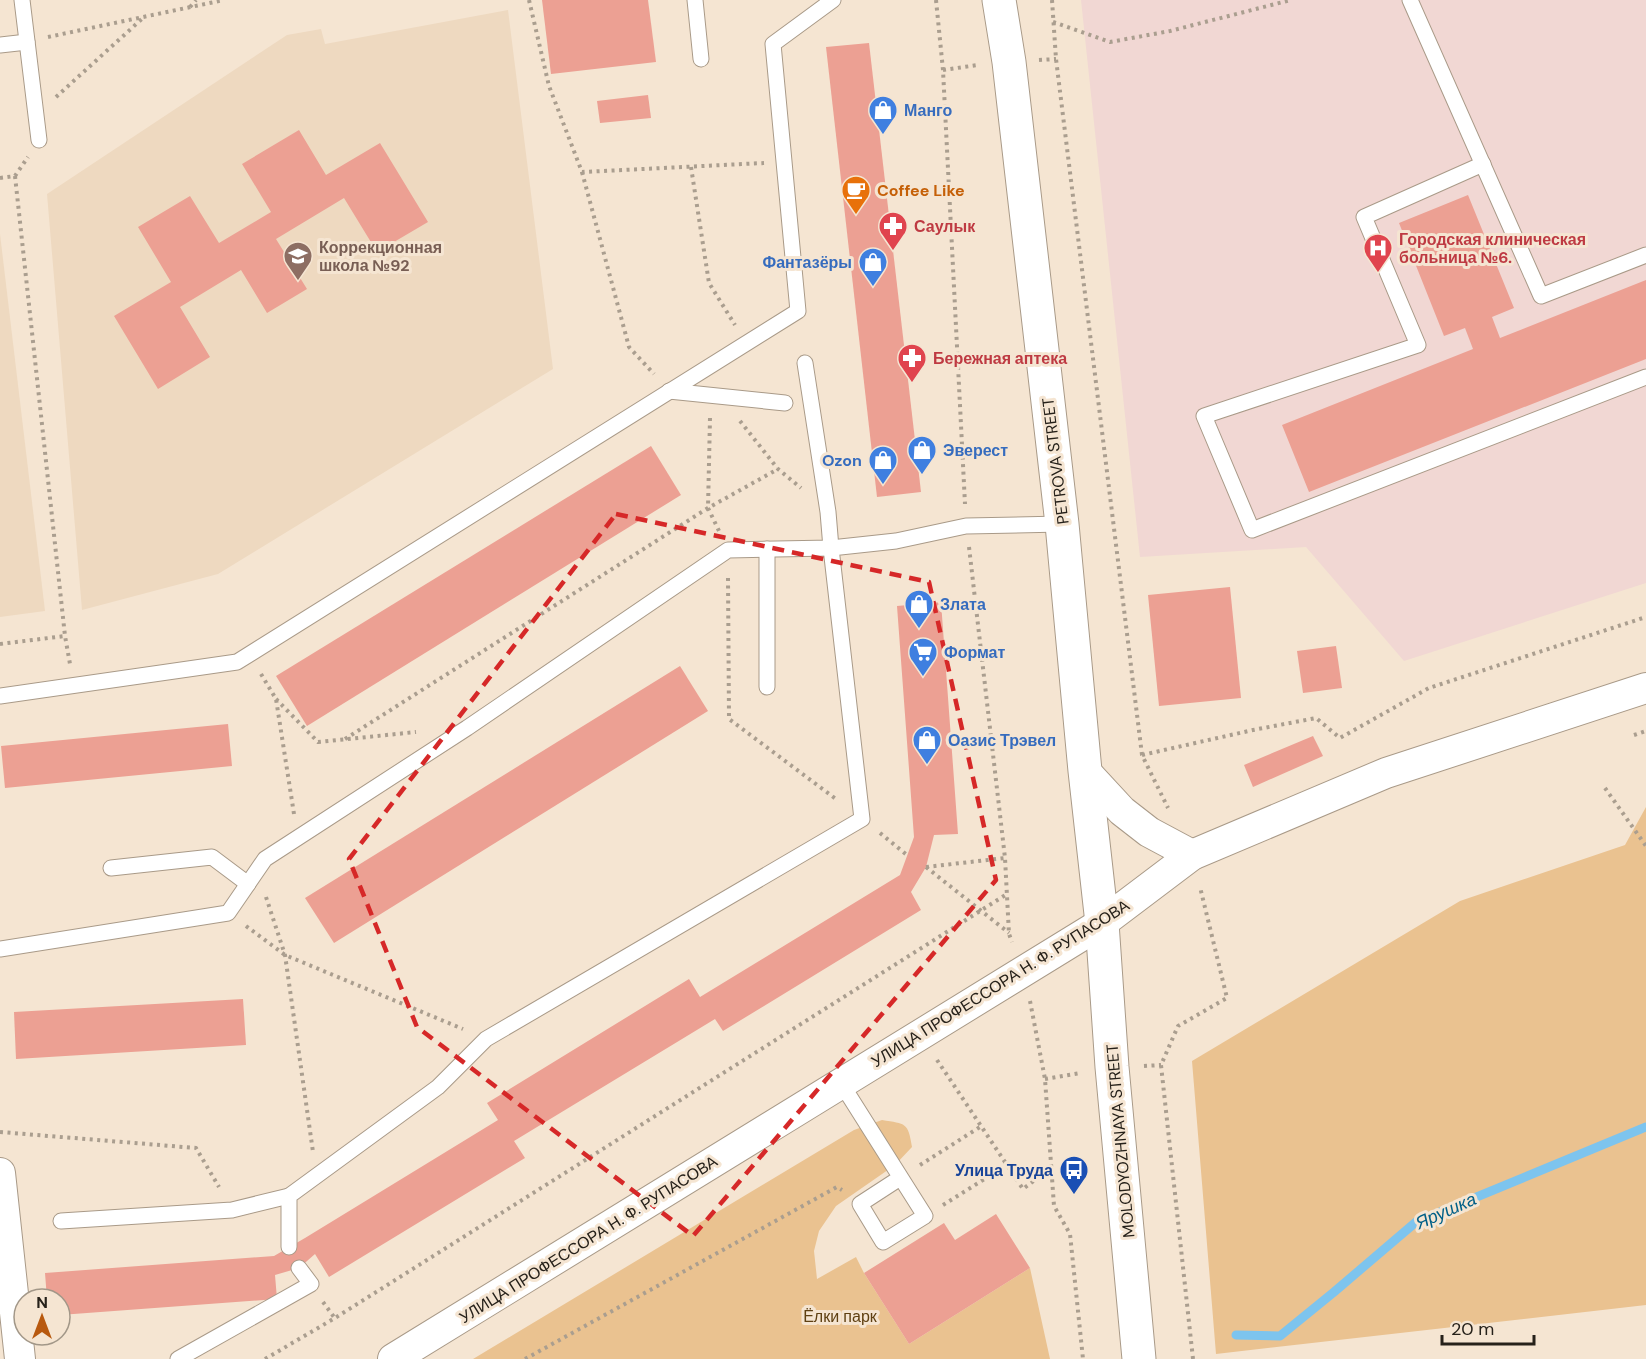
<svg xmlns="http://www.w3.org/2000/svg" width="1646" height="1359" viewBox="0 0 1646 1359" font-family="'DM Sans',sans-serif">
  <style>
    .built { fill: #eed9c0 }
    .medical { fill: #f1d7d3 }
    .green { fill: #eac290 }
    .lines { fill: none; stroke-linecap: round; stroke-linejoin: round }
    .stream { stroke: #7dc4ee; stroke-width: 9 }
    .building { fill: #eca093 }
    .lane-casing { stroke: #a99a88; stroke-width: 17 }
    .street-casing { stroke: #a99a88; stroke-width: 32 }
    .secondary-casing { stroke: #a99a88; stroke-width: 35 }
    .path { stroke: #aa9e8f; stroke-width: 4; stroke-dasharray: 3 4.5; stroke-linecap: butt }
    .lane { stroke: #fff; stroke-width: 15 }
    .street { stroke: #fff; stroke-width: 30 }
    .secondary { stroke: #fff; stroke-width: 33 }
    .marked { fill: none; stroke: #d62828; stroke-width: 4.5; stroke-dasharray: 12 8; stroke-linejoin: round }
    .labels { text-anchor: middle; stroke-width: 6; stroke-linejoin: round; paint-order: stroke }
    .shop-label { font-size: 16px; font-weight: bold; fill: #366cbe; stroke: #f5e5d2; text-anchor: start }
    .food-label { font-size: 16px; font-weight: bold; fill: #c56008; stroke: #f5e5d2; text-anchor: start }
    .health-label { font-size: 16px; font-weight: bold; fill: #be3a42; stroke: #f5e5d2; text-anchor: start }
    .education-label { font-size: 16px; font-weight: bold; fill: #785e54; stroke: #f5e5d2; text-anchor: start }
    .street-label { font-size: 16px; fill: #26211a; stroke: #f5e5d2 }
    .transit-label { font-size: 16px; font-weight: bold; fill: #164399; stroke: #f5e5d2; text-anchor: end }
    .park-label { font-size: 16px; fill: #5f4012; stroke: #f5e5d2 }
    .water-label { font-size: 18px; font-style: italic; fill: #015f87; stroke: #f5e5d2 }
  </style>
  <rect width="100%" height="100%" fill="#f5e5d2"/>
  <g class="built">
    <path d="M508 10 553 369 218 574 82 610 47 194 287 35 321 29 325 44Z"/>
    <path d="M0 234 45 611 0 617Z"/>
  </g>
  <path class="medical" d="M1081 0H1646V583L1404 661 1306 547 1140 557Z"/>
  <g class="green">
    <path d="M1646 807V1305L1216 1354 1192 1061 1460 901 1625 845Z"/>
    <path d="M882 1120C906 1124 908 1122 912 1147L895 1165 836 1206 819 1231 814 1251 817 1279 856 1257 864 1273 909 1344 1030 1268 1050 1359H473L854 1130Z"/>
  </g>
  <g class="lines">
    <path class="stream" d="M1236 1335 1280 1336 1334 1292 1416 1222 1646 1127"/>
  </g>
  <g class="building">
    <path d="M542 0H648L656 62 551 74Z"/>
    <path d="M869 43 921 492 877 497 826 47Z"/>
    <path d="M648 95 651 118 600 123 597 101Z"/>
    <path d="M299 130 326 175 380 143 428 222 377 252 344 198 276 239 307 289 267 313 241 270 180 307 210 357 158 389 114 316 171 282 138 227 190 196 219 243 271 212 242 164Z"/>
    <path d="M1468 195 1514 308 1492 317 1500 338 1646 280V359L1309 492 1282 425 1473 349 1465 328 1444 336 1399 223Z"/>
    <path d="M651 446 681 495 307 726 276 676Z"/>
    <path d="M1230 587 1241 698 1159 706 1148 595Z"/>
    <path d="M941 602 958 834 934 835 926 867 911 892 921 910 723 1031 715 1019 514 1141 525 1158 329 1277 315 1254 299 1268 275 1275 277 1299 60 1315V1299H47L45 1273 274 1256 305 1238 498 1120 487 1103 689 979 700 997 900 875 914 837 897 606Z"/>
    <path d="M1336 646 1342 688 1303 693 1297 651Z"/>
    <path d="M680 666 708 711 334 943 305 898Z"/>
    <path d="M228 724 232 766 5 788 1 746Z"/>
    <path d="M1313 736 1323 756 1253 787 1244 765Z"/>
    <path d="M243 999 246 1045 16 1059 14 1012Z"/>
    <path d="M996 1214 1030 1268 909 1344 864 1273 944 1223 955 1240Z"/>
  </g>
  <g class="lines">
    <g class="lane-casing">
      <g id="lane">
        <path d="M22 0 39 140"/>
        <path d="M695 0 701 59"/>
        <path d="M1410 0 1541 296 1646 255"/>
        <path d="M0 45 27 42"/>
        <path d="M1483 164 1364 217 1418 345 1204 416 1252 530 1646 377"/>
        <path d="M669 391 785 403"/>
        <path d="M767 549V687"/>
        <path d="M0 696 237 662 798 311 773 44 833 0"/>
        <path d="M111 868 212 857 248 884"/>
        <path d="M0 949 228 913 265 859 467 728 728 550 831 548 828 512 805 363"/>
        <path d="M841 1083 925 1216 883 1242 860 1204 900 1178"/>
        <path d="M61 1221 232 1210 289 1196"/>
        <path d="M289 1247V1196L438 1087 486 1039 862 819 831 548 896 541 966 526 1062 524"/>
        <path d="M178 1359 311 1284 299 1268"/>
      </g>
    </g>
    <g class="street-casing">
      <g id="street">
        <path d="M1085 771 1122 811 1149 832 1192 855"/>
        <path d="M0 1173 20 1359"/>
        <path d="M393 1359 1102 923 1192 855 1386 773 1646 688"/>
      </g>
    </g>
    <g class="secondary-casing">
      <path id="secondary" d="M999 0 1009 62 1062 524 1085 771 1102 923 1112 1067 1139 1359"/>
    </g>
    <g class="path">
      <path d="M529 0 549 86 582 172 764 163"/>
      <path d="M936 0 943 70 965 504"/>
      <path d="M1052 0 1056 59 1142 755 1168 808"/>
      <path d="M190 7 196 0"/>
      <path d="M1053 22 1110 42 1170 31 1291 0"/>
      <path d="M48 37 224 0"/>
      <path d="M1039 60 1056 59"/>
      <path d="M943 70 978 65"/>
      <path d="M56 97 144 17"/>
      <path d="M691 167 709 283 735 325"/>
      <path d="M582 172 629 347 654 374"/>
      <path d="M15 176 65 636 70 664"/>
      <path d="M0 178 15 176 28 157"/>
      <path d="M710 418 708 508 719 531"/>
      <path d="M740 421 778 469 801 488"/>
      <path d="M969 547 1005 858 1009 934 1012 942"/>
      <path d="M728 578 729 719 836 799"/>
      <path d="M0 644 65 636"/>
      <path d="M261 674 276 699 294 814"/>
      <path d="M276 699 318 742 416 732"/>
      <path d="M1634 735 1646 731"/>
      <path d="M345 739 708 508 778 469"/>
      <path d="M1142 755 1253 730 1316 718 1340 738 1429 688 1646 617"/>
      <path d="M1605 788 1646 846"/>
      <path d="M880 833 907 855"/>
      <path d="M926 867 1009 933"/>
      <path d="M926 867 1005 858"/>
      <path d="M266 897 285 955 313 1152"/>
      <path d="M246 926 285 955 463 1029"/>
      <path d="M1030 1001 1045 1079 1054 1206 1070 1234 1083 1359"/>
      <path d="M937 1060 1023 1189 1051 1168"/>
      <path d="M1144 1066 1161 1065"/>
      <path d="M1045 1079 1080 1073"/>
      <path d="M0 1132 196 1148 219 1187"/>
      <path d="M920 1165 980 1127"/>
      <path d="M943 1205 1007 1165"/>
      <path d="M323 1302 334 1317"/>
      <path d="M265 1359 335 1318 1007 894"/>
      <path d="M525 1359 837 1187 842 1190"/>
      <path d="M1193 1359 1161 1065 1178 1026 1227 998 1200 887"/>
    </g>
    <use href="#lane" class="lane"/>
    <use href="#street" class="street"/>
    <use href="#secondary" class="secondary"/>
  </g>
  <path class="marked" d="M616 514 929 582 996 880 693 1236 417 1027 349 859Z"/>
  <defs>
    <g id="shop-pin" transform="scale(1.5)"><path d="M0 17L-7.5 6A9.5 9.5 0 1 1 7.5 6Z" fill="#3f7fe0" stroke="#f5e5d2"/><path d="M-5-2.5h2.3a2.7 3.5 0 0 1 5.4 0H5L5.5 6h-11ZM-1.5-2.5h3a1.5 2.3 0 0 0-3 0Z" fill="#fff"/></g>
    <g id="cafe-pin" transform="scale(1.5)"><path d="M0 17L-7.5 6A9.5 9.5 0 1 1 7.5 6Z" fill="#e8710a" stroke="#f5e5d2"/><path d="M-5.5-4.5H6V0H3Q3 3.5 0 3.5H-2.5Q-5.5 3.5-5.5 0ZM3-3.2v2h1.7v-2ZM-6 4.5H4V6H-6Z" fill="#fff"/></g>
    <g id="pharmacy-pin" transform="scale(1.5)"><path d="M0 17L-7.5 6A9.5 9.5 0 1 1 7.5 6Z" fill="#e0444e" stroke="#f5e5d2"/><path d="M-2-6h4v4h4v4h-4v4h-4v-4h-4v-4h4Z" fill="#fff"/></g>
    <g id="hospital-pin" transform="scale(1.5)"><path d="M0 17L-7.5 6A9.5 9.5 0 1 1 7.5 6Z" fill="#e0444e" stroke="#f5e5d2"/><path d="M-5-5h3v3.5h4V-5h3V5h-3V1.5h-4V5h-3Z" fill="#fff"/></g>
    <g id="school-pin" transform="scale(1.5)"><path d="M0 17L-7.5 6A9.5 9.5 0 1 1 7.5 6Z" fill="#8d6e63" stroke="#f5e5d2"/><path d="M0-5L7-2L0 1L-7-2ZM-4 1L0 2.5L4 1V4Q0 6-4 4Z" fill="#fff"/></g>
    <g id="supermarket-pin" transform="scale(1.5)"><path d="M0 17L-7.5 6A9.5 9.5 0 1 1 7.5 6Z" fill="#3f7fe0" stroke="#f5e5d2"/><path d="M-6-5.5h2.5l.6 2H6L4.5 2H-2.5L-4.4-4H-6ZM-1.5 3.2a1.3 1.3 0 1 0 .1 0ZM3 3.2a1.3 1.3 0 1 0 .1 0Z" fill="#fff"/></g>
    <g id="bus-pin" transform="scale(1.5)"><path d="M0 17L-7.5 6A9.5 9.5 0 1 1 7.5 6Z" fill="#1a4fb4" stroke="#f5e5d2"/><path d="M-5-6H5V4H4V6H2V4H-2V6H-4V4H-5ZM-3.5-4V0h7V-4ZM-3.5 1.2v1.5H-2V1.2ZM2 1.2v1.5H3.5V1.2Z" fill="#fff"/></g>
  </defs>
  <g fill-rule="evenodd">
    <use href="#shop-pin" x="883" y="110"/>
    <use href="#cafe-pin" x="856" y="190"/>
    <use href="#pharmacy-pin" x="893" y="226"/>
    <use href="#hospital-pin" x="1378" y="248"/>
    <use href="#school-pin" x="298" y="256"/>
    <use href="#shop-pin" x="873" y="262"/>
    <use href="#pharmacy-pin" x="912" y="358"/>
    <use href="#shop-pin" x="922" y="450"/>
    <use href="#shop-pin" x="883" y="460"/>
    <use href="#shop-pin" x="919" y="604"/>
    <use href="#supermarket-pin" x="923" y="652"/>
    <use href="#shop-pin" x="927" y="740"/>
    <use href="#bus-pin" x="1074" y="1170"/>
  </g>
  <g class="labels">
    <g class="shop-label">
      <text x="904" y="116">Манго</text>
      <text x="852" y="268" text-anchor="end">Фантазёры</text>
      <text x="943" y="456">Эверест</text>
      <text x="862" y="466" text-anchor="end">Ozon</text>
      <text x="940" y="610">Злата</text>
      <text x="944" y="658">Формат</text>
      <text x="948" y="746">Оазис Трэвел</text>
    </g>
    <g class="food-label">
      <text x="877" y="196">Coffee Like</text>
    </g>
    <g class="health-label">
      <text x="914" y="232">Саулык</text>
      <text x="1399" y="245">Городская клиническая<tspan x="1399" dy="18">больница №6.</tspan></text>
      <text x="933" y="364">Бережная аптека</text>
    </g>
    <g class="education-label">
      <text x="319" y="253">Коррекционная<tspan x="319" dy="18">школа №92</tspan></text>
    </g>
    <g class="street-label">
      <text transform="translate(1055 461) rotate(-97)" y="6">PETROVA STREET</text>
      <text transform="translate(1000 983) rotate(-32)" y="6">УЛИЦА ПРОФЕССОРА Н. Ф. РУПАСОВА</text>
      <text transform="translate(1120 1141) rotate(-95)" y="6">MOLODYOZHNAYA STREET</text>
      <text transform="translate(588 1239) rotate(-32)" y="6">УЛИЦА ПРОФЕССОРА Н. Ф. РУПАСОВА</text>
    </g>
    <g class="transit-label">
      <text x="1053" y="1176">Улица Труда</text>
    </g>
    <g class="park-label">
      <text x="840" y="1322">Ёлки парк</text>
    </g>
    <g class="water-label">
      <text transform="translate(1446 1211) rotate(-24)" y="6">Ярушка</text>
    </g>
  </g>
  <g transform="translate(42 1317)"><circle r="28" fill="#f5e5d2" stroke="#a29788" stroke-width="1.5"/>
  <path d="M0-4.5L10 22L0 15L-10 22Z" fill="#b8590f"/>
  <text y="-9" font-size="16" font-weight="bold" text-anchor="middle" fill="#26211a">N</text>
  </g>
  <path d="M1442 1335v9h92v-9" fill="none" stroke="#26211a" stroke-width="3"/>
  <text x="1451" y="1335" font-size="18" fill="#26211a" stroke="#f5e5d2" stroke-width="4.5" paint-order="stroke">20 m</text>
</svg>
